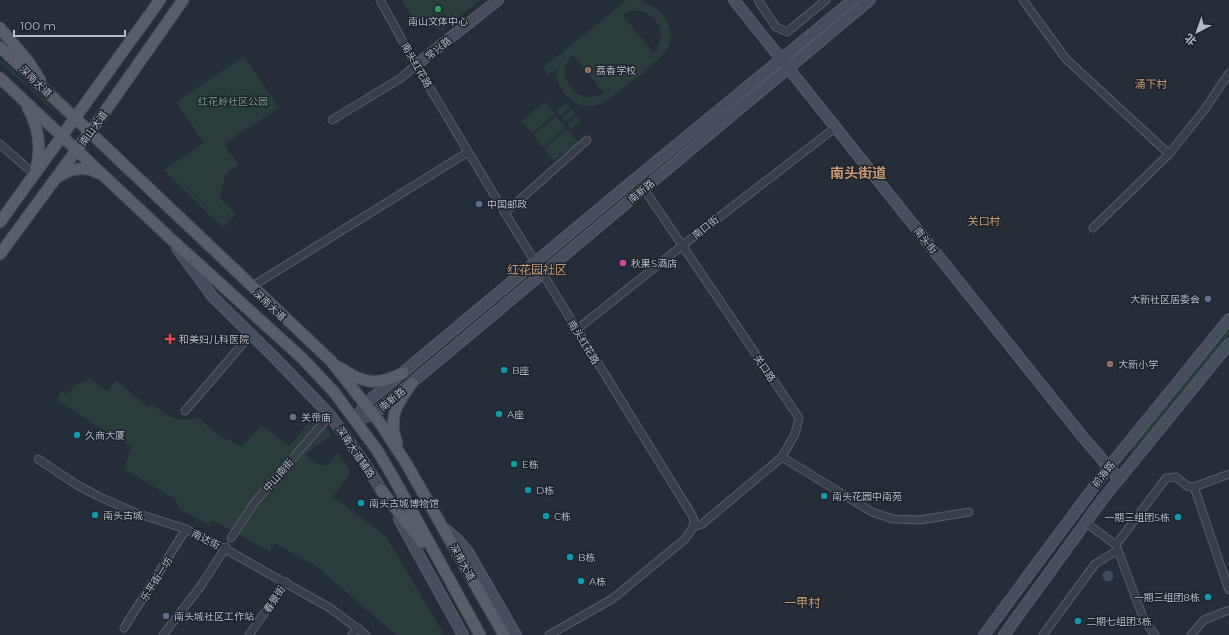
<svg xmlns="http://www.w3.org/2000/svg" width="1229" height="635" viewBox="0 0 1229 635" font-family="Montserrat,'Noto Sans SC',sans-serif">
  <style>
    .green { fill: #2b3c3d; fill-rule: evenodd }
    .water { fill: #3d4a5f }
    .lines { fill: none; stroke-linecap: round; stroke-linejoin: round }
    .street-casing { stroke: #575d67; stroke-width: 9 }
    .secondary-casing { stroke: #575d67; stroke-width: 12 }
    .primary-casing { stroke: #424852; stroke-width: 13 }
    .street { stroke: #393f49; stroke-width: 7 }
    .secondary { stroke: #474e5b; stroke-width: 10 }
    .primary { stroke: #575e69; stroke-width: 11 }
    .leisure-dot { fill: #2e9e5b; stroke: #1e242e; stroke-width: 1.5 }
    .education-dot { fill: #8d6e63; stroke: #1e242e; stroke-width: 1.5 }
    .service-dot { fill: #5c6f8a; stroke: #1e242e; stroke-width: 1.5 }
    .hotel-dot { fill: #d1479c; stroke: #1e242e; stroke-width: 1.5 }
    .health-dot { fill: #e0444e; stroke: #1e242e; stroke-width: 1.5 }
    .culture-dot { fill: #0f9aa8; stroke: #1e242e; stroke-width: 1.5 }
    .worship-dot { fill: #6b7280; stroke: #1e242e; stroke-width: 1.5 }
    .labels { text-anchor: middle; stroke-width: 3; stroke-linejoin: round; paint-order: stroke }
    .poi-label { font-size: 10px; fill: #b4bac5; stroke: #1e242e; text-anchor: start }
    .street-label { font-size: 10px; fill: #b4bac5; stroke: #1e242e }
    .park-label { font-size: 10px; fill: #75977f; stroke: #1e242e }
    .neighbourhood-label { font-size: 11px; fill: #c6986e; stroke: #1e242e }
    .quarter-label { font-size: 12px; fill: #c6986e; stroke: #1e242e }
    .district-label { font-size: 14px; font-weight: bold; fill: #c6986e; stroke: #1e242e }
  </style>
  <rect width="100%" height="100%" fill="#252d38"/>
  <g class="green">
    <path d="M402 0H480L442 31 413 18Z"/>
    <path d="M627 0H642L641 2C660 5 678 28 668 48 662 59 607 104 594 106 584 108 574 103 567 96 559 89 556 79 556 69L548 75 543 68ZM635 10C658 12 669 36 654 53L622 15ZM573 55 604 93C579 109 551 76 573 55Z"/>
    <path d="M244 56 279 108 224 144 239 165 225 175 220 198 236 214 223 228 164 170 204 143 176 102Z"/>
    <path d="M0 59 58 113 57 114 0 62Z"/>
    <path d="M545 102 555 114 532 133 521 121Z"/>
    <path d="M566 103 570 108 560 116 557 111Z"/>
    <path d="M572 109 576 114 566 122 562 117Z"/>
    <path d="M556 116 566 128 543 147 533 135Z"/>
    <path d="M577 116 581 121 571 129 567 124Z"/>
    <path d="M568 129 578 142 554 161 544 148Z"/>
    <path d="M1229 328V335L1132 453 1129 450Z"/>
    <path d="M89 378 107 391 116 380 149 408 152 404C171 419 174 421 199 418L220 436 242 446 261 425 290 446 316 413 332 435 306 454C311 462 318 466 327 465L337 453 351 471 333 497 386 536 443 633 441 635H396L317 567 275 543 270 552 212 520 209 525 179 509 176 500 124 469 131 447 56 400 62 391 68 394 76 384 78 385 82 381 84 382Z"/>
  </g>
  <circle class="water" cx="1108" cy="576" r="5.5"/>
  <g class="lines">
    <g class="street-casing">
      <g id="street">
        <path d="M380 0 416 65 505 213 692 515 694 521 693 527 685 539 622 591 612 599 549 635"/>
        <path d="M758 0 776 27 787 32 826 0"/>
        <path d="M1023 0 1066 59 1169 154"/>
        <path d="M332 120 401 78 416 65"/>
        <path d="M0 144 34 174"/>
        <path d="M644 189 799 418 795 434 782 457 702 524 693 527"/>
        <path d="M505 213 587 140"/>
        <path d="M1093 228 1169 154 1205 109 1229 73"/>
        <path d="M251 287 468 152"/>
        <path d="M576 330 683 245 836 127"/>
        <path d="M185 411 251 334"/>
        <path d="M782 457 872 512 893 519 920 520 969 512"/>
        <path d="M38 459 77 485 98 496 136 513 186 529 225 549 330 608 366 635"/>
        <path d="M1194 487 1229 590"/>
        <path d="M1085 522 1116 545 1144 620 1155 635"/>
        <path d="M231 538 255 502 330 415"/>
        <path d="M1116 545 1166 478 1176 477 1187 486 1194 487 1229 474"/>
        <path d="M124 628 186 529"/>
        <path d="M163 635 200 587 226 547"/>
        <path d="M249 635 286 582"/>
        <path d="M352 635 358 628"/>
        <path d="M1043 635 1095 564 1118 550"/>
        <path d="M1191 635 1204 620 1229 610"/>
      </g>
    </g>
    <g class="secondary-casing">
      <g id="secondary">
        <path d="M734 0 1082 436 1119 479"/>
        <path d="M416 65 498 0"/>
        <path d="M177 248 212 296 275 358 330 415 363 461 386 497"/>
        <path d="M356 420 373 415 870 0"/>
        <path d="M356 420 365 404 635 179 853 0"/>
        <path d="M399 519 463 635"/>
        <path d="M444 528 458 540 468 552 516 635"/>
        <path d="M984 635 1108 468 1229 319"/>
        <path d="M1004 635 1102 500 1229 344"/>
      </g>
    </g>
    <g class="primary-casing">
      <g id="primary">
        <path d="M0 28 28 61 40 80"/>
        <path d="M0 47 331 361 380 423 406 463 504 635"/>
        <path d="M0 78 171 239 302 358 334 392 377 450 393 477 480 635"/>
        <path d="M28 108C38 126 42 148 36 168"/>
        <path d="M58 177C70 168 86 166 98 173"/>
        <path d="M0 222 160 0"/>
        <path d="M0 254 106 110 183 0"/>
        <path d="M339 367C363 384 377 386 403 373"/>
        <path d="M397 444C388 418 396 404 412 383"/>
        <path d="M381 490 422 542"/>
      </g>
    </g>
    <use href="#street" class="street"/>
    <use href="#secondary" class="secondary"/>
    <use href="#primary" class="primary"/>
  </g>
  <circle class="leisure-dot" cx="438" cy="9" r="4"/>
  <g class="education-dot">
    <circle cx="588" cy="70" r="4"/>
    <circle cx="1110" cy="364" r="4"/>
  </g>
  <g class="service-dot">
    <circle cx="479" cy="204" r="4"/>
    <circle cx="1208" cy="299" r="4"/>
    <circle cx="166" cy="616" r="4"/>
  </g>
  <circle class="hotel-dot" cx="623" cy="263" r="4"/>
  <path class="health-dot" d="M168 333h4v4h4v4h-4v4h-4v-4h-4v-4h4z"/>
  <g class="culture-dot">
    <circle cx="504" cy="370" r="4"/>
    <circle cx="499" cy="414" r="4"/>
    <circle cx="77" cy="435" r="4"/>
    <circle cx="514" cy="464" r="4"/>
    <circle cx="528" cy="490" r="4"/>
    <circle cx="824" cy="496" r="4"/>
    <circle cx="361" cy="503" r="4"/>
    <circle cx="95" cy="515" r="4"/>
    <circle cx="546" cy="516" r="4"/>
    <circle cx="1178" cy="517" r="4"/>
    <circle cx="570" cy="557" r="4"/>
    <circle cx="581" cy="581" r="4"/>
    <circle cx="1208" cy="597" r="4"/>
    <circle cx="1078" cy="621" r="4"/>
  </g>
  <circle class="worship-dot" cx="293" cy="417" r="4"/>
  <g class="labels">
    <g class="poi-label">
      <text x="438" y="25" text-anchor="middle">南山文体中心</text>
      <text x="596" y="74">荔香学校</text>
      <text x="487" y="208">中国邮政</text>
      <text x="631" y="267">秋果S酒店</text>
      <text x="1200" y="303" text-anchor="end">大新社区居委会</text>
      <text x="179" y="343">和美妇儿科医院</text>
      <text x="1118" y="368">大新小学</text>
      <text x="512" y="374">B座</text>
      <text x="507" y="418">A座</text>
      <text x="301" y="421">关帝庙</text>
      <text x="85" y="439">久商大厦</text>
      <text x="522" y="468">E栋</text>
      <text x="536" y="494">D栋</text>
      <text x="832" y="500">南头花园中南苑</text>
      <text x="369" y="507">南头古城博物馆</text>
      <text x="103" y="519">南头古城</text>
      <text x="554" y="520">C栋</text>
      <text x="1170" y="521" text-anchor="end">一期三组团5栋</text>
      <text x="578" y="561">B栋</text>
      <text x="589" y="585">A栋</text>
      <text x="1200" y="601" text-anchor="end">一期三组团8栋</text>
      <text x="174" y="620">南头城社区工作站</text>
      <text x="1086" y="625">二期七组团3栋</text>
    </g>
    <g class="street-label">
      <text transform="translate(438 48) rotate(-39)" y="4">常兴路</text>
      <text transform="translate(417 65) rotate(60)" y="4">南头红花路</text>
      <text transform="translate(36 81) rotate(44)" y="4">深南大道</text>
      <text transform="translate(93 128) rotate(-54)" y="4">南山大道</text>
      <text transform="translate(641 191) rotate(-40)" y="4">南新路</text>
      <text transform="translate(705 227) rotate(-38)" y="4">南口街</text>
      <text transform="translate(926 240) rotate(51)" y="4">南头街</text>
      <text transform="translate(270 305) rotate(43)" y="4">深南大道</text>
      <text transform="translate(584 342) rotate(58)" y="4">南头红花路</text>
      <text transform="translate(765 368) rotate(56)" y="4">关口路</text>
      <text transform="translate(392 399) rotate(-40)" y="4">南新路</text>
      <text transform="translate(356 452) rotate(56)" y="4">深南大道辅路</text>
      <text transform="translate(1103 474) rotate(-52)" y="4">前海路</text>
      <text transform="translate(278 475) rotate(-49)" y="4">中山南街</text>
      <text transform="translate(206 539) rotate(27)" y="4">南达街</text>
      <text transform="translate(463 562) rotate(61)" y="4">深南大道</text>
      <text transform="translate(156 579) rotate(-58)" y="4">乐平街一坊</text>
      <text transform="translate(274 599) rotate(-56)" y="4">春景街</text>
    </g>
    <g class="park-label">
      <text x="233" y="105">红花岭社区公园</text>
    </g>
    <g class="neighbourhood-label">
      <text x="1151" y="88">涌下村</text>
      <text x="984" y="225">关口村</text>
    </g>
    <g class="quarter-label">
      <text x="537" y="274">红花园社区</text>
      <text x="802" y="607">一甲村</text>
    </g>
    <g class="district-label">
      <text x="858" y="178">南头街道</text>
    </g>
  </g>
  <g transform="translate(1197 32) rotate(221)" stroke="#1e242e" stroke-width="3" paint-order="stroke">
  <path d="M0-3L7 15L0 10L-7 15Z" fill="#b4bac5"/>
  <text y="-6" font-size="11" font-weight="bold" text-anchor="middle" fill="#b4bac5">北</text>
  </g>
  <path d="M14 30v6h111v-6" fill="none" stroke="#b4bac5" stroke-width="2"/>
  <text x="20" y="30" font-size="12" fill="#b4bac5" stroke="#1e242e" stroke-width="3" paint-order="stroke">100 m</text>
</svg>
